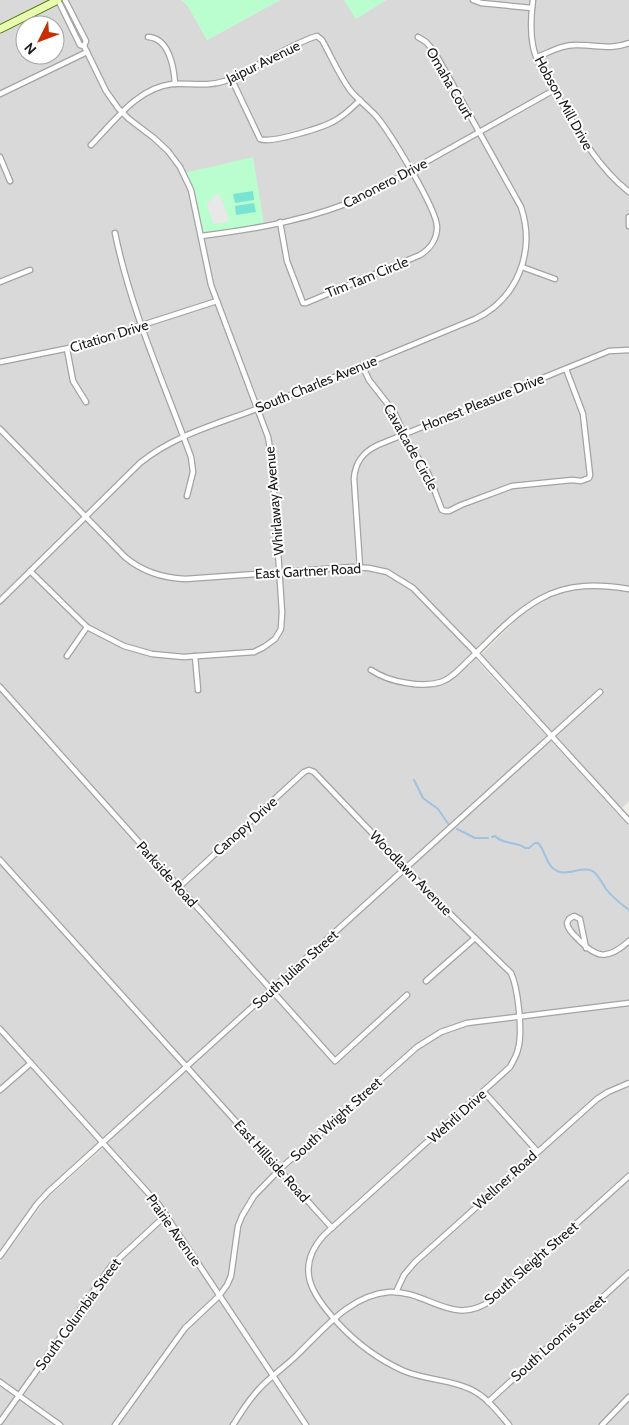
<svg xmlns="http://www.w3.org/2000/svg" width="629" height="1425" viewBox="0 0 629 1425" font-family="Cabin,sans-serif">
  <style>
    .residential { fill: #dad9d9; fill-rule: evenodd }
    .grass { fill: #b6eda3 }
    .park { fill: #bafdce }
    .pitch { fill: #79e4d3 }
    .parking { fill: #e8e8e8 }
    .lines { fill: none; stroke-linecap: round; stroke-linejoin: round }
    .stream { stroke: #9ec2df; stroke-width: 2 }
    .street-casing { stroke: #a3a3a3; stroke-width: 7 }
    .secondary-casing { stroke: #4e7600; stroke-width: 9 }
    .street { stroke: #fff; stroke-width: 4.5 }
    .secondary { stroke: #e8fdb0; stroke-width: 7 }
    .labels { text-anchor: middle; stroke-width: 4; stroke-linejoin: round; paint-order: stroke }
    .street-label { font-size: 14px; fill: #1c1c1c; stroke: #fff }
  </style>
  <rect width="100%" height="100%" fill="#eeede1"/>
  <g class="residential">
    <path d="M0 0H51L0 26Z"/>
    <path d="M66 0H181L188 6 207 40 280 0H344L356 19 386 0H629V801L622 808 481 655 511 625 510 618 471 654 629 826V1425H310L168 1213 0 1025V33ZM25 25H55V55H25Z"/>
    <path d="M0 1034 98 1143 40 1195 0 1251Z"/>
    <path d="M103 1148 158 1209 302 1425H0V1262L46 1199Z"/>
  </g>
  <path class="grass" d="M66 6 84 42 83 44 64 8Z"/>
  <g class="park">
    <path d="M181 0H280L207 40 188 6Z"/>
    <path d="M344 0H386L356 19Z"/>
    <path d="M253 157 264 224 202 235 184 173Z"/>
  </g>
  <g class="pitch">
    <path d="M253 191 254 200 235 203 233 194Z"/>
    <path d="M254 203 256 212 236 215 235 206Z"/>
  </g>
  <path class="parking" d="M218 193 224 204 229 222 213 224 207 203Z"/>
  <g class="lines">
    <g class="stream">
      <path d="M414 780 423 798 438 809 449 825"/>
      <path d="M457 829 475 838H488"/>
      <path d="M492 837 495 836C503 845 516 841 525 848H529L535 843H538C546 851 545 863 554 869 566 879 584 863 595 873 599 877 603 884 606 889 612 897 621 904 629 910"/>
    </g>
    <g class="street-casing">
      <g id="street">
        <path d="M58 0 80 45 84 46"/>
        <path d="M473 0 481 3 532 8"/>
        <path d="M533 0C531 15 530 31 533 46 536 62 547 77 555 91 576 128 595 165 629 192"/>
        <path d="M148 37C169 38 174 67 175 84"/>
        <path d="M537 57C550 52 564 44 578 45 597 45 611 50 629 43"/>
        <path d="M231 78 260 139C271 144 325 127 336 120 345 115 353 107 360 100"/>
        <path d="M0 94 87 52"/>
        <path d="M91 145C114 122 137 88 172 84 189 83 207 87 225 81 256 69 285 46 317 36L322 40C331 56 339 75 350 90 358 100 369 108 377 117 390 133 437 209 437 227 437 239 430 249 420 255L306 303H303L287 261 280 222"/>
        <path d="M0 157 10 181"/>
        <path d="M629 217V226"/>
        <path d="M115 233C131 311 164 383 191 457L193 472 187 496"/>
        <path d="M201 236C257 229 315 219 367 195L554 90"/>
        <path d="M522 267 555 279"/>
        <path d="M0 282 30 270"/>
        <path d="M67 349 73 381 86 402"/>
        <path d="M0 362 74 347 217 301"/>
        <path d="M362 365 369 380 394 412 409 444 428 473 440 505 442 510 445 511H449L461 505 512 486 572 480 581 481 589 478 590 475 583 414 566 369"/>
        <path d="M0 429 125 557C143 572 162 578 185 579L352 567 369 568 387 572 413 588 476 653 629 821"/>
        <path d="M360 567 354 479C355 462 363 452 378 445L609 351 629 350"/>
        <path d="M30 571 87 627 124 646 152 654 184 657 254 652 264 647 275 639 281 629 282 612 272 460 268 437 211 285 191 190 180 167 168 151 154 138 129 119 118 108 106 91 87 52 84 46 86 41 65 0"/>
        <path d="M0 601 140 463C175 434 222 423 264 406 334 377 404 348 475 319 517 299 536 252 521 207L434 51 426 42 418 37"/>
        <path d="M67 656 87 627"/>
        <path d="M195 656 198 690"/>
        <path d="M371 670C383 678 393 681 407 683 418 685 429 686 441 682 453 678 461 667 470 659 492 638 513 614 540 599 568 583 598 584 629 589"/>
        <path d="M0 687 335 1061 407 995"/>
        <path d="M0 860 332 1228"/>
        <path d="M179 887 304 772 309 770 314 772 432 896 511 973C518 988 523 1032 518 1049 517 1055 513 1061 510 1067L324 1235C294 1268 312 1295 337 1322 356 1343 377 1359 404 1371 425 1380 449 1379 470 1389 486 1396 498 1412 509 1425"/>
        <path d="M586 948 580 919 574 916 569 919 567 923C568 930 573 934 578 939 597 959 608 960 629 941"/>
        <path d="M426 981 475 938"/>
        <path d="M0 1029 159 1205 306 1425"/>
        <path d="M0 1090 31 1063"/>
        <path d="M484 1092 537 1151"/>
        <path d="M0 1256 37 1204 48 1192 600 692"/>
        <path d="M396 1292 404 1275 415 1262 597 1099 608 1092 629 1083"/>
        <path d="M0 1382 60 1425"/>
        <path d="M488 1402 629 1273"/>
        <path d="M0 1422 112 1265 166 1215"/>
        <path d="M115 1425 185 1328 219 1296 227 1285 231 1276 238 1226 242 1216 254 1196 280 1169 417 1047 441 1032 467 1023 629 1003"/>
        <path d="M233 1425C241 1413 249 1399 260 1388 271 1376 285 1367 297 1355 323 1330 350 1295 389 1292 429 1290 453 1329 493 1299L629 1176"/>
        <path d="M602 1425 629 1397"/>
      </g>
    </g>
    <g class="secondary-casing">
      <path id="secondary" d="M0 29 58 0"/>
    </g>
    <use href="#street" class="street"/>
    <use href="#secondary" class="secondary"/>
  </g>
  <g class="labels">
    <g class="street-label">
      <text transform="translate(263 62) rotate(-26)" y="5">Jaipur Avenue</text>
      <text transform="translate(450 83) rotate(60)" y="5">Omaha Court</text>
      <text transform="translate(564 103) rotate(61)" y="5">Hobson Mill Drive</text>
      <text transform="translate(385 183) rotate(-27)" y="5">Canonero Drive</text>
      <text transform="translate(367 277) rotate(-22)" y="5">Tim Tam Circle</text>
      <text transform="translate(109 336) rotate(-17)" y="5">Citation Drive</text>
      <text transform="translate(316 384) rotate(-22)" y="5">South Charles Avenue</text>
      <text transform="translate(483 402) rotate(-22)" y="5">Honest Pleasure Drive</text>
      <text transform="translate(411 447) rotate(61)" y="5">Cavalcade Circle</text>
      <text transform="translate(274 501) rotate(-95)" y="5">Whirlaway Avenue</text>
      <text transform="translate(308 571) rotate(-3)" y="5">East Gartner Road</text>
      <text transform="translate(245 826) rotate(-42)" y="5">Canopy Drive</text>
      <text transform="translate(411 873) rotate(46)" y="5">Woodlawn Avenue</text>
      <text transform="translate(167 874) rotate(48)" y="5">Parkside Road</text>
      <text transform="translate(295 969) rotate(-42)" y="5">South Julian Street</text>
      <text transform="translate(457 1116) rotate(-42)" y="5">Wehrli Drive</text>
      <text transform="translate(336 1119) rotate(-42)" y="5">South Wright Street</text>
      <text transform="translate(272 1161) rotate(48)" y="5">East Hillside Road</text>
      <text transform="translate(505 1180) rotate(-42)" y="5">Wellner Road</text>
      <text transform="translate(174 1230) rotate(55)" y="5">Prairie Avenue</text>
      <text transform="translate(531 1263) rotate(-41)" y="5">South Sleight Street</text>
      <text transform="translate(78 1314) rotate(-54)" y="5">South Columbia Street</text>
      <text transform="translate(558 1338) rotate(-42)" y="5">South Loomis Street</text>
    </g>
  </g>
  <g transform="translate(40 40) rotate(228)"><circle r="24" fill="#ffffff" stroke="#a4a4a4"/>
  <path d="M0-4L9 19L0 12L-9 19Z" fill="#c82e00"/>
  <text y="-8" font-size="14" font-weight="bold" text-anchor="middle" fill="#1c1c1c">N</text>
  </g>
</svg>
